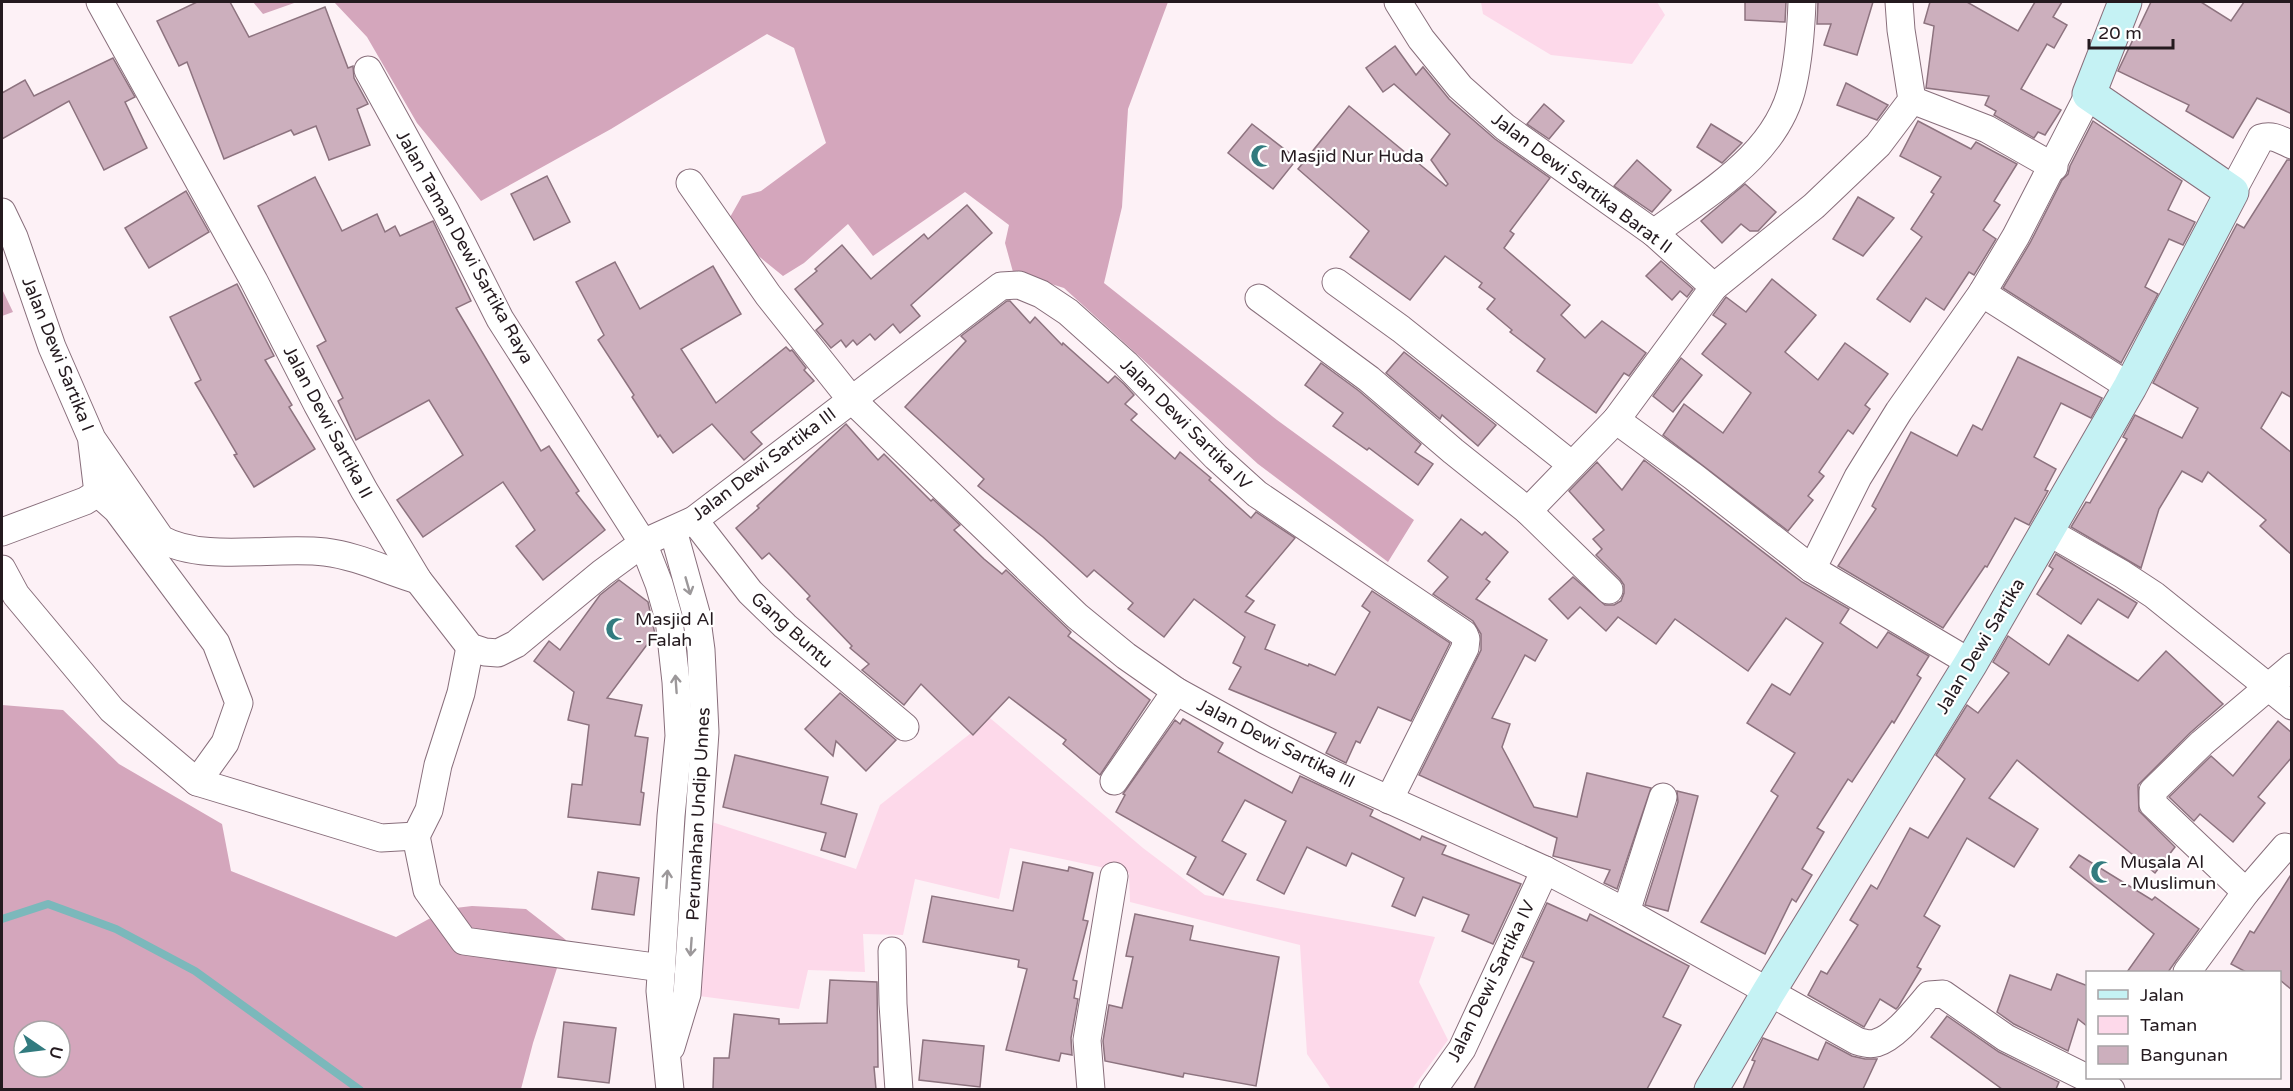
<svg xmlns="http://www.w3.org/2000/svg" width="2293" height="1091" viewBox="0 0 2293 1091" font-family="'Varela Round',sans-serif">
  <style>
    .green { fill: #fdd9ea }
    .forest { fill: #d4a6bc; fill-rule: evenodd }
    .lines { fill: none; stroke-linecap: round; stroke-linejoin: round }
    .stream { stroke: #7bb8bb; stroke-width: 8 }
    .building { fill: #ccafbd; stroke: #8d737f; stroke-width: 1.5 }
    .street-casing { stroke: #886e7b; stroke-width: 29 }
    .secondary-casing { stroke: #886e7b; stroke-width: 35 }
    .street { stroke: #fff; stroke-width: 27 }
    .secondary { stroke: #c5f2f4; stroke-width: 33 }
    .oneway { stroke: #9c989a }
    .labels { text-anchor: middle; stroke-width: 4.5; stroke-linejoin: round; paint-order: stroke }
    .poi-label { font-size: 18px; fill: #241a1f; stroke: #fff; text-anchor: start }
    .street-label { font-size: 18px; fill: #241a1f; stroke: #fff }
  </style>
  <rect width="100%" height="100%" fill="#fdf1f6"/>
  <g class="green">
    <path d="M1481 2H1657L1665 15 1632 64 1551 55 1483 14Z"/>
    <path d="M990 718 1143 848 1205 895 1435 937 1419 982 1448 1040 1412 1089H1331L1307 1054 1300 945 1130 902 1129 873 1010 848 999 899 915 879 903 935 863 934 865 972 808 970 799 1009 699 996 712 822 856 869 880 805Z"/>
  </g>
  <g class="forest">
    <path d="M253 2H297L263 14Z"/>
    <path d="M334 2H1168L1128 109 1122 207 1104 283 1277 420 1414 520 1388 562 1258 464 1064 288 1013 272 1005 243 1009 225 965 192 873 256 848 224 804 263 783 276 756 254 729 219 742 196 761 191 826 143 794 48 767 34 611 129 481 201 417 123 367 37Z"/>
    <path d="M2 289 13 312 2 316Z"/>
    <path d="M2 705 63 710 119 764 222 824 231 871 396 937 447 909 472 906 526 909 566 940 533 1043 521 1089H2ZM24 1031H60V1067H24Z"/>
  </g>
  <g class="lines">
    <path class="stream" d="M2 919 48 904 116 929 195 971 360 1090"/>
  </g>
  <g class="building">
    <path d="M197 2H230L249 37 325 7 348 68 353 66 354 78 368 104 357 109 370 145 329 160 316 126 294 135 291 130 224 159 187 62 179 66 157 21Z"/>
    <path d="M1745 2H1786L1785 22 1745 20Z"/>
    <path d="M1818 2H1873L1857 55 1824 45 1831 24H1817Z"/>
    <path d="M1930 2H1967L2018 31 2035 2H2062L2053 17 2067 25 2054 48 2047 44 2021 89 2061 110 2045 135 2038 132 2034 138 1994 115 1996 111 1985 105 1989 96 1926 88 1934 26 1924 23Z"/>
    <path d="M2151 2H2201L2231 21 2244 2H2292V114L2257 98 2233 138 2186 111 2189 105 2118 71Z"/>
    <path d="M1395 46 1416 75 1423 67 1449 99 1495 139 1550 178 1510 231 1514 234 1504 248 1570 305 1561 315 1585 338 1602 321 1646 353 1629 376 1624 373 1596 413 1537 371 1545 359 1510 332 1512 330 1487 309 1495 299 1479 287 1482 283 1445 256 1410 300 1350 257 1369 231 1298 169 1349 106 1446 186 1448 184 1431 160 1450 134 1394 84 1383 92 1366 68Z"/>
    <path d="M113 58 135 97 125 102 147 148 104 170 69 101 2 139V93L25 80 34 96Z"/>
    <path d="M1846 83 1888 105 1877 120 1837 105Z"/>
    <path d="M1544 104 1564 121 1549 139 1527 124Z"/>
    <path d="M1918 121 1971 149 1976 142 2017 164 1994 201 2000 205 1983 230 1996 239 1974 275 1969 272 1944 310 1926 298 1910 322 1877 299 1922 237 1911 229 1934 194 1931 192 1941 177 1900 156Z"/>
    <path d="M2093 121 2182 181 2168 210 2195 222 2183 245 2169 239 2145 287 2158 294 2121 363 2003 288 2030 243 2062 180 2068 174 2070 166Z"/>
    <path d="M1252 124 1297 159 1273 189 1228 153Z"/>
    <path d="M1711 124 1742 143 1722 163 1697 147Z"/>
    <path d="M1637 160 1671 190 1652 212 1614 186Z"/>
    <path d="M2287 160H2292V398L2282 392 2261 428 2292 453V555L2260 526 2266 520 2208 472 2202 482 2182 471 2159 509 2141 568 2071 527 2086 502 2090 503 2127 439 2123 437 2135 415 2182 438 2198 408 2153 383 2237 224 2244 228Z"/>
    <path d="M547 176 570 222 534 240 511 194Z"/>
    <path d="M315 177 342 231 377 214 385 232 395 226 400 236 433 221 471 301 456 308 541 451 549 446 579 491 576 493 605 530 543 580 516 546 535 530 503 482 423 537 397 500 463 455 429 400 356 440 338 401 343 398 317 346 326 341 258 206Z"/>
    <path d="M1745 184 1776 212 1758 231H1750L1741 224 1722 243 1701 221Z"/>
    <path d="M186 191 209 232 149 268 125 228Z"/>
    <path d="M1858 197 1894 218 1863 256 1833 239Z"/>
    <path d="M967 205 992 233 911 305 920 316 900 333 893 324 875 340 870 334 857 345 853 340 846 347 841 340 831 348 816 330 823 324 795 289 817 271 815 269 842 245 871 279 924 234 928 239Z"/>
    <path d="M1661 261 1693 289 1687 297 1680 291 1672 300 1646 276Z"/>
    <path d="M615 262 640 309 713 266 741 314 681 349 716 403 786 347 790 351 792 350 806 368 804 370 814 381 751 432 762 444 744 460 712 424 673 453 660 435 658 437 632 397 634 395 598 340 604 335 576 282Z"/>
    <path d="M1772 279 1816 315 1785 352 1818 380 1845 343 1888 374 1865 405 1870 409 1853 434 1848 430 1819 472 1824 476 1808 496 1813 500 1788 531 1663 435 1684 404 1723 433 1751 393 1702 354 1726 324 1713 315 1726 297 1746 312Z"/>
    <path d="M237 284 274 356 265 360 292 405 289 407 315 449 254 487 234 455 237 454 195 383 201 380 170 317Z"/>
    <path d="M1007 301H1010L1030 323 1035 317 1062 345 1063 343 1108 383 1115 376 1124 384 1134 395 1125 404 1137 414 1131 420 1175 459 1180 452 1211 478 1209 480 1251 518 1256 512 1295 538 1246 596 1254 601 1245 612 1275 625 1265 649 1308 666 1309 664 1335 675 1370 612 1362 606 1372 591 1450 643 1411 721 1378 707 1360 743 1356 741 1346 763 1326 753 1336 733 1229 689 1241 667 1233 663 1245 637 1194 599 1164 637 1128 609 1133 603 1094 570 1087 577 1043 537 978 486 984 479 905 407 966 341 961 336Z"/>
    <path d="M1404 352 1496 425 1478 446 1442 415 1440 419 1386 373Z"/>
    <path d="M2018 357 2102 398 2091 418 2061 403 2034 457 2056 469 2045 490 2048 491 2029 525 2015 518 1987 567 1985 566 1943 628 1838 566 1876 509 1872 506 1911 432 1957 456 1973 425 1982 430Z"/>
    <path d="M1681 358 1702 375 1673 412 1653 396Z"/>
    <path d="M1321 363 1359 391 1421 444 1415 452 1433 464 1418 485 1369 448 1367 450 1333 426 1343 413 1305 385Z"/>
    <path d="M846 424 878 460 884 454 931 501 933 499 960 525 954 530 984 559 1002 574 1006 570 1071 632 1068 636 1150 700 1100 775 1063 744 1066 740 1009 697 973 735 921 684 904 705 862 670 869 664 850 648 852 646 807 599 810 596 769 553 762 559 736 528 759 508 757 506Z"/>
    <path d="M1644 460 1802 582 1849 609 1840 623 1877 648 1888 632 1929 656 1917 675 1921 678 1894 723 1892 721 1852 782 1848 779 1817 828 1824 832 1802 869 1812 875 1796 902 1792 899 1765 954 1701 922 1778 796 1771 791 1795 753 1747 723 1772 684 1790 695 1823 643 1786 618 1748 671 1675 619 1656 644 1618 617 1606 631 1580 607 1568 619 1549 599 1573 577 1605 605H1614L1621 601 1624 593V585L1620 579 1596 555 1602 549 1593 539 1604 530 1569 491 1597 462 1622 490Z"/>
    <path d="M1461 519 1482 535 1485 532 1508 552 1486 579 1490 582 1476 599 1547 640 1535 661 1525 655 1492 718 1510 724 1502 747 1534 807 1577 817 1587 773 1651 788 1617 889 1604 883 1610 870 1553 856 1557 838 1419 775 1481 650V634L1473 621 1433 594 1448 577 1428 561Z"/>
    <path d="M2056 554 2137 603 2128 618 2098 599 2081 624 2037 594 2053 569 2049 566Z"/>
    <path d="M619 580 648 602 655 634 607 698 642 705 635 736 648 738 641 792 644 793 640 825 568 817 572 784 582 785 589 725 568 720 574 692 534 661 549 641 560 650 600 595Z"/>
    <path d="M2068 635 2138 681 2166 651 2223 704 2191 732 2138 785 2139 811 2175 847 2155 873 2017 760 1989 798 2038 829 2014 867 1967 838 1924 916 1940 926 1917 967 1921 969 1898 1007 1896 1009 1880 999 1864 1027 1808 995 1821 971 1827 974 1858 925 1850 920 1871 885 1877 889 1910 828 1928 838 1965 779 1936 755 1967 705 1978 713 2009 673 1993 662 2008 636 2049 665Z"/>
    <path d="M840 693 896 740 866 771 836 741 833 756 805 729Z"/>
    <path d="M1183 719 1223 743 1218 752 1292 793 1300 776 1373 810 1370 816 1420 840 1422 836 1446 846 1442 854 1521 884 1493 944 1462 931 1469 915 1423 897 1415 916 1392 906 1404 878 1352 853 1346 866 1307 847 1284 894 1257 880 1286 821 1245 800 1222 841 1246 854 1223 895 1187 874 1196 857 1116 812 1125 795 1123 794 1175 720 1180 724Z"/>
    <path d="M2278 721 2292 733V757L2258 797 2265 803 2233 842 2200 814 2194 821 2169 797 2211 756 2233 776Z"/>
    <path d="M735 755 828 777 821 804 857 814 845 857 821 850 826 833 723 807Z"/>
    <path d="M1677 791 1698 796 1668 911 1645 905 1678 802Z"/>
    <path d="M2079 855 2152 900 2155 897 2199 929 2168 972H2127L2154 934 2070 867Z"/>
    <path d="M1023 862 1068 871 1069 867 1093 873 1083 920 1088 921 1073 980 1077 981 1074 998 1078 999 1071 1038 1072 1055 1061 1053 1059 1061 1006 1050 1027 969 1018 967 1019 960 923 942 932 896 1013 911Z"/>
    <path d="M598 872 639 878 634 915 592 909Z"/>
    <path d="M2292 873V990L2280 980V972H2246L2231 964 2250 931 2254 933Z"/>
    <path d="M1547 903 1587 921 1590 914 1689 966 1663 1017 1681 1025 1647 1089H1474L1534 962 1522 957Z"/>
    <path d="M1135 914 1193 926 1190 940 1279 957 1256 1086 1184 1073 1183 1077 1105 1061 1103 1041 1109 1005 1122 1008 1133 957 1126 956Z"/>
    <path d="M2057 974 2088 986V1027L2078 1019 2068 1051 2014 1024 1997 1012 2010 975 2051 990Z"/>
    <path d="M830 980 877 982 878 1067H874L876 1089H713L714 1058H729L734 1014 779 1019V1024L827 1023Z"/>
    <path d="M1947 1016 1999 1052 2059 1082 2056 1089H2002L1931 1037Z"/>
    <path d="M564 1022 616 1028 609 1083 558 1077Z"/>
    <path d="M1763 1038 1818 1060 1826 1042 1852 1056 1865 1059H1877L1863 1089H1743L1755 1061 1752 1060Z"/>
    <path d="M923 1040 984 1046 980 1087 919 1080Z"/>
  </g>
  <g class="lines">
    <g class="street-casing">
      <g id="street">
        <path d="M100 2 254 281 317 404 364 490 418 580 470 647 485 652 498 653 516 644 602 573 643 543 694 520 1001 286 1019 285 1041 294 1068 312 1126 364 1216 457 1257 494 1464 634 1466 639 1465 648 1389 800"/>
        <path d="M1398 2 1421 39 1460 87 1505 127 1654 233 1714 287"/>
        <path d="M368 70 446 212 500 319 643 543 659 584 669 619 676 682 679 736 671 816 660 991 670 1090"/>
        <path d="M1912 100 1987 129 2054 167"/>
        <path d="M690 183 768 295 850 398 1077 616 1126 656 1176 691 1265 740 1328 772 1545 870 1626 912 1857 1041C1863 1043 1870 1045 1876 1043 1896 1037 1916 1010 1929 995L1943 994 2006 1038 2111 1090"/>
        <path d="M2232 192 2261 138C2272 134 2281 140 2292 145"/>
        <path d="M2 212 14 237 52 347 92 439 161 539C203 563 276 546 325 552 358 556 387 571 418 580"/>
        <path d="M1654 233C1707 193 1778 155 1793 84 1799 57 1801 29 1802 2"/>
        <path d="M1336 282 1401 329 1572 465"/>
        <path d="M1982 293 2130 387"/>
        <path d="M1259 298 1369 379 1453 451 1528 511 1609 590"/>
        <path d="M1616 420 1694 477 1812 569 1971 663"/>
        <path d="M92 443 98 493 117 510 216 643 239 703 225 743 197 782"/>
        <path d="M1528 511 1616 420 1714 287 1814 206 1878 145 1912 100 1901 30 1899 2"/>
        <path d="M694 520 750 592 785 626 905 727"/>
        <path d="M2047 531 2122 574 2154 595 2292 706"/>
        <path d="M2 532 85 501 98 493"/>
        <path d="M2 569 16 595 112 710 197 782 381 838 416 836 429 810 438 765 461 693 470 647"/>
        <path d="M1812 569 1858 477 1899 411 1982 293 2016 236 2089 94"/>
        <path d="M1114 781 1176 691"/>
        <path d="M416 836 427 890 464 941 662 968"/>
        <path d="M2246 892 2285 847"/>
        <path d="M1626 912 1663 797"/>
        <path d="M892 951 893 1004 899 1090"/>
        <path d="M2187 972 2246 892 2153 804V791L2202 743 2292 667"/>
        <path d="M671 1047 687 994 705 732 701 650 696 613 673 530"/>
        <path d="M1091 1090 1087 1040 1114 876"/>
        <path d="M1433 1090 1462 1049 1545 870"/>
      </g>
    </g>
    <g class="secondary-casing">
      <path id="secondary" d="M1711 1090 1768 993 1971 663 2130 387 2232 192 2089 94 2125 2"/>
    </g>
    <use href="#street" class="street"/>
    <use href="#secondary" class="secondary"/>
  </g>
  <defs><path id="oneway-shaft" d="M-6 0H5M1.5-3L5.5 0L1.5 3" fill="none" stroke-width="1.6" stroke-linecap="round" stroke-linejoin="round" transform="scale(1.5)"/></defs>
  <g class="oneway">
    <use href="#oneway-shaft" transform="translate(688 586) rotate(74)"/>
    <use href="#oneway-shaft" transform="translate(676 684) rotate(-94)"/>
    <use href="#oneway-shaft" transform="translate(667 879) rotate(-86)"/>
    <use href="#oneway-shaft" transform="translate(691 947) rotate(94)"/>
  </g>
  <defs>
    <g id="mosque-bare" transform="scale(1.8)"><path d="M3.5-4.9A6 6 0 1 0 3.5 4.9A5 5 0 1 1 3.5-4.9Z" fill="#327b7f" stroke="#fff" stroke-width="2.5" paint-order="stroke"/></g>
  </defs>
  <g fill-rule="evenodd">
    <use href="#mosque-bare" x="1262" y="156"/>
    <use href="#mosque-bare" x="617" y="629"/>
    <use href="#mosque-bare" x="2102" y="872"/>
  </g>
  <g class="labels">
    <g class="poi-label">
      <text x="1280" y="162">Masjid Nur Huda</text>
      <text x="635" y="625">Masjid Al<tspan x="635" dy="21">- Falah</tspan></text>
      <text x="2120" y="868">Musala Al<tspan x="2120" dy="21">- Muslimun</tspan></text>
    </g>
    <g class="street-label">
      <text transform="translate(1582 183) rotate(37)" y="6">Jalan Dewi Sartika Barat II</text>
      <text transform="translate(465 247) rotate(61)" y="6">Jalan Taman Dewi Sartika Raya</text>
      <text transform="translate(58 354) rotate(68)" y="6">Jalan Dewi Sartika I</text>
      <text transform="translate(328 422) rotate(62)" y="6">Jalan Dewi Sartika II</text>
      <text transform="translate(1186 424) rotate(45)" y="6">Jalan Dewi Sartika IV</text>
      <text transform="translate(764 464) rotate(-37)" y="6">Jalan Dewi Sartika III</text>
      <text transform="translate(792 630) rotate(42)" y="6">Gang Buntu</text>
      <text transform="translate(1980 646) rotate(-59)" y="6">Jalan Dewi Sartika</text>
      <text transform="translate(1276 743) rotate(27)" y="6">Jalan Dewi Sartika III</text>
      <text transform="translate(698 814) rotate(-87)" y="6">Perumahan Undip Unnes</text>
      <text transform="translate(1491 981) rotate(-64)" y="6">Jalan Dewi Sartika IV</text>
    </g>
  </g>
  <rect width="2293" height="1091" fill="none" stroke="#241a1f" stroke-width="6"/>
  <rect x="2086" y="971" width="195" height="108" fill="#ffffff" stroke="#a7a3a5" stroke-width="1.5"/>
  <rect x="2098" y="990" width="30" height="9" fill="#c5f2f4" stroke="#a7a3a5" stroke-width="1.5"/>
  <text x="2140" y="1001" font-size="18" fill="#241a1f">Jalan</text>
  <rect x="2098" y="1016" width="30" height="18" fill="#fdd9ea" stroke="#a7a3a5" stroke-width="1.5"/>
  <text x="2140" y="1031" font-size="18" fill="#241a1f">Taman</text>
  <rect x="2098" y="1046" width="30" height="18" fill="#ccafbd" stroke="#a7a3a5" stroke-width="1.5"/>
  <text x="2140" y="1061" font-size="18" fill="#241a1f">Bangunan</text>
  <g transform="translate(42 1049) rotate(104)"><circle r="28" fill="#ffffff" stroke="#a7a3a5" stroke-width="1.5"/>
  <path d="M0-4.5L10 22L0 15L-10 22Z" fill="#327b7f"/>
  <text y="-9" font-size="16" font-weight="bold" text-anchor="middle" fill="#241a1f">U</text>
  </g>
  <path d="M2089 39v9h84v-9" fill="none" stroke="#241a1f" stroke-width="3"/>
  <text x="2098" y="39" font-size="18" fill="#241a1f" stroke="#ffffff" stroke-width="4.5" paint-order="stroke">20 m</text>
</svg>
